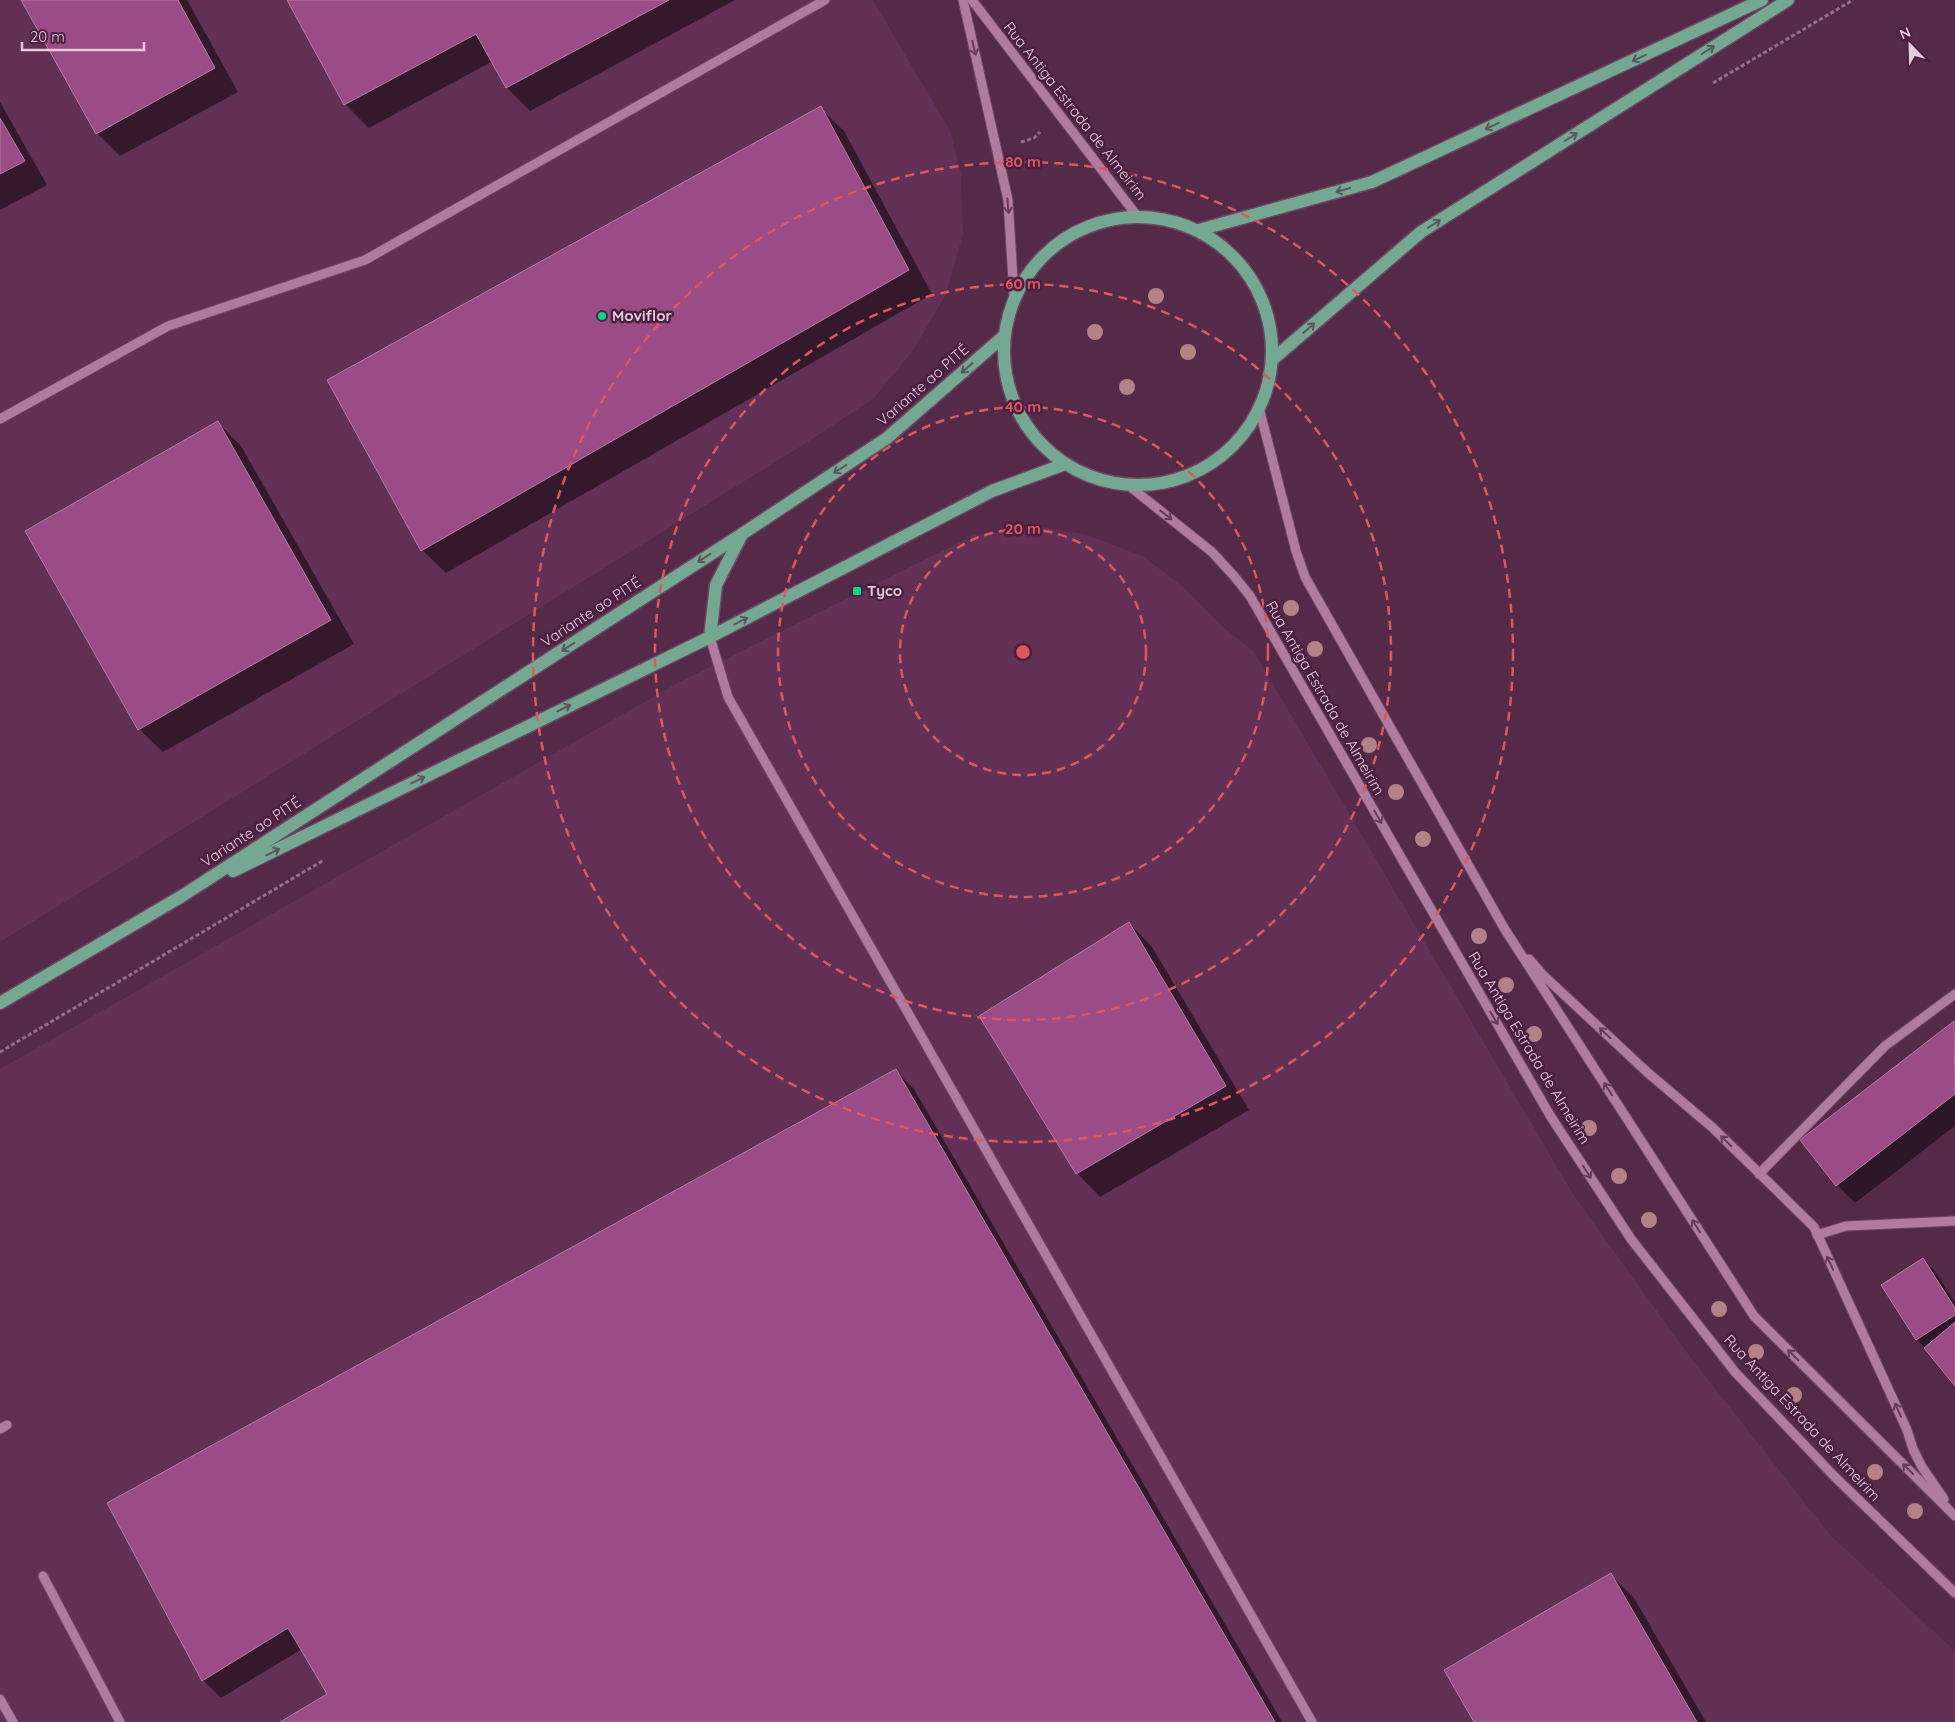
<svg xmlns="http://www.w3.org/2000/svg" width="1955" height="1722" viewBox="0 0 1955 1722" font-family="Quicksand,sans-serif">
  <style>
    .built { fill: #623055 }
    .shadow { fill: #0007 }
    .building { fill: #9b4b86; stroke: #b17ea2 }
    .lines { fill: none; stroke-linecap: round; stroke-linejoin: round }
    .minor-casing { stroke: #6d4863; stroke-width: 11 }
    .major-casing { stroke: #6d4863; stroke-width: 15 }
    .path { stroke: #936f89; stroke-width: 3; stroke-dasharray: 4 2.5; stroke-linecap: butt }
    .minor { stroke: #af7c9f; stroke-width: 9 }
    .major { stroke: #74a892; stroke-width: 12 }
    .tree { fill: #b28287 }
    .oneway { stroke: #683b5c }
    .oneway2 { stroke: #5b5660 }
    .ring { fill: none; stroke: #db595e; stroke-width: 2.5; stroke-dasharray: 9 6 }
    .poi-dot { fill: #0ad98b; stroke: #4a1f3f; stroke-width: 2 }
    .labels { text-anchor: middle; stroke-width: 5; stroke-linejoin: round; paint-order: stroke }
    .street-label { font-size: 15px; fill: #e6cbdd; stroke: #4a1f3f }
    .poi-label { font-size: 15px; font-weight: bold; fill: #e6cbdd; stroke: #4a1f3f; text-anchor: start }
    .centre { fill: #db595e; stroke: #4a1f3f; stroke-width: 2.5 }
    .ring-label { font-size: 15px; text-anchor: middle; font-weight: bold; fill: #db595e; stroke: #4a1f3f; stroke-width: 5; stroke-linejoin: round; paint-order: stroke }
  </style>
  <rect width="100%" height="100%" fill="#552a49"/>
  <g class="built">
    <path d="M0 0H873L950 131 961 175 963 234 946 294 912 352 873 399 806 443 0 942Z"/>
    <path d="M1042 527 1085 534 1144 557 1183 587 1222 626 1254 652 1573 1194 1685 1350 1830 1535 1955 1651V1722H0V1069L676 684 974 535Z"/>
  </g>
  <g class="shadow">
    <path d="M22 0H187L238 92 120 156 97 133Z"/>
    <path d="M288 0H735L530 111 507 88 493 61 369 128 345 104Z"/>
    <path d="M0 102 47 185 0 210Z"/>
    <path d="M820 108 844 131 932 294 446 573 422 550Z"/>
    <path d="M218 423 241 446 354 644 163 752 139 729Z"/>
    <path d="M1129 923 1152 947 1249 1110 1100 1197 1077 1173Z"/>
    <path d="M1955 1021V1126L1855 1203 1837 1185 1802 1140Z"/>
    <path d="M896 1071 914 1089 1282 1722H282L329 1695 302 1649 221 1698 203 1680Z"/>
    <path d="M1923 1259 1935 1271 1955 1303V1384L1917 1339Z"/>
    <path d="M1611 1575 1634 1598 1706 1722H1476Z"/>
  </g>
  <g class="building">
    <path d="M21 0H178L215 68 96 134Z"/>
    <path d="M287 0H669L506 88 476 34 344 105Z"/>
    <path d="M821 106 909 270 421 551 327 380Z"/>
    <path d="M0 118 25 161 0 174Z"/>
    <path d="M218 421 331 620 138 730 25 531Z"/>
    <path d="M1129 922 1226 1086 1076 1174 979 1016Z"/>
    <path d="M1954 1021 1955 1094 1836 1186 1800 1140Z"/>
    <path d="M896 1069 1275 1722H280L327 1694 288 1628 202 1681 107 1503Z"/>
    <path d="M1923 1258 1955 1308V1315L1916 1340 1881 1285Z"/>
    <path d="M1955 1322V1386L1924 1348Z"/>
    <path d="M1611 1573 1697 1722H1474L1444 1670Z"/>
  </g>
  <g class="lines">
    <g class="minor-casing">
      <g id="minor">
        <path d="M963 0 1008 200 1014 296"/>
        <path d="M972 0 1137 216"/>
        <path d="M1259 408 1296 551 1305 577 1504 928 1754 1316 1955 1516"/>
        <path d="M0 419 168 326 365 260 825 0"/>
        <path d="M1128 485 1212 552 1234 576 1250 596 1551 1117 1631 1239 1735 1372 1835 1477 1955 1593"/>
        <path d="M710 637 728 697 1312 1722"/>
        <path d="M1529 959 1543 975 1647 1072 1713 1128 1814 1227 1881 1373 1907 1430 1913 1449 1922 1467 1944 1499"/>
        <path d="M1759 1174 1885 1046 1955 994"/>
        <path d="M1817 1235 1846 1226 1955 1221"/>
        <path d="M0 1429 7 1425"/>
        <path d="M43 1576 120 1722"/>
        <path d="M0 1699 13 1722"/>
      </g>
    </g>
    <g class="major-casing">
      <g id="major">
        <circle cx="1138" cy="351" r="134"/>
        <path d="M1199 230 1372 182 1762 0"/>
        <path d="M1272 360 1421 232 1788 0"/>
        <path d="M710 637 716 585 742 534"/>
        <path d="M233 871 710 637 992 491 1065 464"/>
        <path d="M0 1003 182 896 742 534 887 438 1004 336"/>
      </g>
    </g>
    <g class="path">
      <path d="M1713 83 1853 0"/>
      <path d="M1021 142 1034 138 1040 132"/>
      <path d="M0 1052 324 860"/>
    </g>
    <use href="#minor" class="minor"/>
    <use href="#major" class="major"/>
  </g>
  <g class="tree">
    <circle cx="1156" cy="296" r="8"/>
    <circle cx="1095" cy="332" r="8"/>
    <circle cx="1188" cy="352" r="8"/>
    <circle cx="1127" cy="387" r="8"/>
    <circle cx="1291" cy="608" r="8"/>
    <circle cx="1315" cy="649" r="8"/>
    <circle cx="1369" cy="745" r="8"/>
    <circle cx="1396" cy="792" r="8"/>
    <circle cx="1423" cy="839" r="8"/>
    <circle cx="1479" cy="936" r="8"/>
    <circle cx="1506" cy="985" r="8"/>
    <circle cx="1534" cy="1034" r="8"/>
    <circle cx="1589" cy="1128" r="8"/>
    <circle cx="1619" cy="1176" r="8"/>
    <circle cx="1649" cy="1220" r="8"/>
    <circle cx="1719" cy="1309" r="8"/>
    <circle cx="1756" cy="1352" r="8"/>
    <circle cx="1794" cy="1395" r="8"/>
    <circle cx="1875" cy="1472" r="8"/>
    <circle cx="1915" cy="1511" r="8"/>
  </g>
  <defs><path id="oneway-shaft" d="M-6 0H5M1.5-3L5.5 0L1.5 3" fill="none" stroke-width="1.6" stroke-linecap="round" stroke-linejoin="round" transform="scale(1.25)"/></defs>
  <g class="oneway">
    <use href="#oneway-shaft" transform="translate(974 48) rotate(77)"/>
    <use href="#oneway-shaft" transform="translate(1008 206) rotate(85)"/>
    <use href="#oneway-shaft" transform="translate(1166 515) rotate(38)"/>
    <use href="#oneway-shaft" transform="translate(1378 817) rotate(60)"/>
    <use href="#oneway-shaft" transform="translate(1494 1018) rotate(60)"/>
    <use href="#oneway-shaft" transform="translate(1605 1033) rotate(-137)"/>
    <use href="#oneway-shaft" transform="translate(1608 1089) rotate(-123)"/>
    <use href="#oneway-shaft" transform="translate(1726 1141) rotate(-135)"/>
    <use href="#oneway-shaft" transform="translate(1587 1172) rotate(57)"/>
    <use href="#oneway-shaft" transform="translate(1696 1226) rotate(-123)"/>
    <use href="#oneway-shaft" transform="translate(1830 1263) rotate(-115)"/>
    <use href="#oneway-shaft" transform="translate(1793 1355) rotate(-135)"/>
    <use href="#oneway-shaft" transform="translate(1898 1410) rotate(-114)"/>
    <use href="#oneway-shaft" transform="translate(1908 1469) rotate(-135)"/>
  </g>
  <g class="oneway2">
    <use href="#oneway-shaft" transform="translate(1708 50) rotate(-32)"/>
    <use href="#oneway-shaft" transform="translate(1639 58) rotate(155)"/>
    <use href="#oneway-shaft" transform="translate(1492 126) rotate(155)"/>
    <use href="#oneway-shaft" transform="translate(1571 137) rotate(-32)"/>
    <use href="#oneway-shaft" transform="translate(1343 190) rotate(164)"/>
    <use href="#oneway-shaft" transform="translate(1434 224) rotate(-32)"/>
    <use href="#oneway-shaft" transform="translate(1309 328) rotate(-41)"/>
    <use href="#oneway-shaft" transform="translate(967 368) rotate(139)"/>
    <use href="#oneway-shaft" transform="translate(840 469) rotate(146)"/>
    <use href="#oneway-shaft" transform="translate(704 558) rotate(147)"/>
    <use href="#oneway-shaft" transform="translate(741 621) rotate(-27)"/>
    <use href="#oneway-shaft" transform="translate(568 647) rotate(147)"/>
    <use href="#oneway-shaft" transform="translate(564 708) rotate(-26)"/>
    <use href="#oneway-shaft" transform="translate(418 780) rotate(-26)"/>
    <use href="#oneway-shaft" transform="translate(273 852) rotate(-26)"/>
  </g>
  <g class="ring">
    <circle cx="1023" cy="652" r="123"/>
    <circle cx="1023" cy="652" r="245"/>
    <circle cx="1023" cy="652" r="368"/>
    <circle cx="1023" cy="652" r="490"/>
  </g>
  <g class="poi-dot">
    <circle cx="602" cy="316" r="5"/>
    <rect x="852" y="586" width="10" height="10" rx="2.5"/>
  </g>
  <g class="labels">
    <g class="street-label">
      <text transform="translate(1075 111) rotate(52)" y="5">Rua Antiga Estrada de Almeirim</text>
      <text transform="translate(923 385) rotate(-41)" y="5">Variante ao PITÉ</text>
      <text transform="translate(591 612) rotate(-33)" y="5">Variante ao PITÉ</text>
      <text transform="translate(1325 698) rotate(60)" y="5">Rua Antiga Estrada de Almeirim</text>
      <text transform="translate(251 832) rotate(-33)" y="5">Variante ao PITÉ</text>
      <text transform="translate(1529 1048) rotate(59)" y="5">Rua Antiga Estrada de Almeirim</text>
      <text transform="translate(1802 1418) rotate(47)" y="5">Rua Antiga Estrada de Almeirim</text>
    </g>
    <g class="poi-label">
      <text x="612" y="321">Moviflor</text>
      <text x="867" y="596">Tyco</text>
    </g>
  </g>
  <circle cx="1023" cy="652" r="8" class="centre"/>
  <g class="ring-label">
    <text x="1023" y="167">80 m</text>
    <text x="1023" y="289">60 m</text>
    <text x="1023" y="412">40 m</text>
    <text x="1023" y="534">20 m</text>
  </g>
  <g transform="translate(1910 45) rotate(337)" stroke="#4a1f3f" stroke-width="4" paint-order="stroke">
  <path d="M0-4L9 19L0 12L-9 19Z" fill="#e6cbdd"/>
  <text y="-8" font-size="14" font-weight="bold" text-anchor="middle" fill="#e6cbdd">N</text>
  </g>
  <path d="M22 42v8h122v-8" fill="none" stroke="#e6cbdd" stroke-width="2.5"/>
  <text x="30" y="42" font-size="15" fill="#e6cbdd" stroke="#4a1f3f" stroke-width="4" paint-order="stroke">20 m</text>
</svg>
